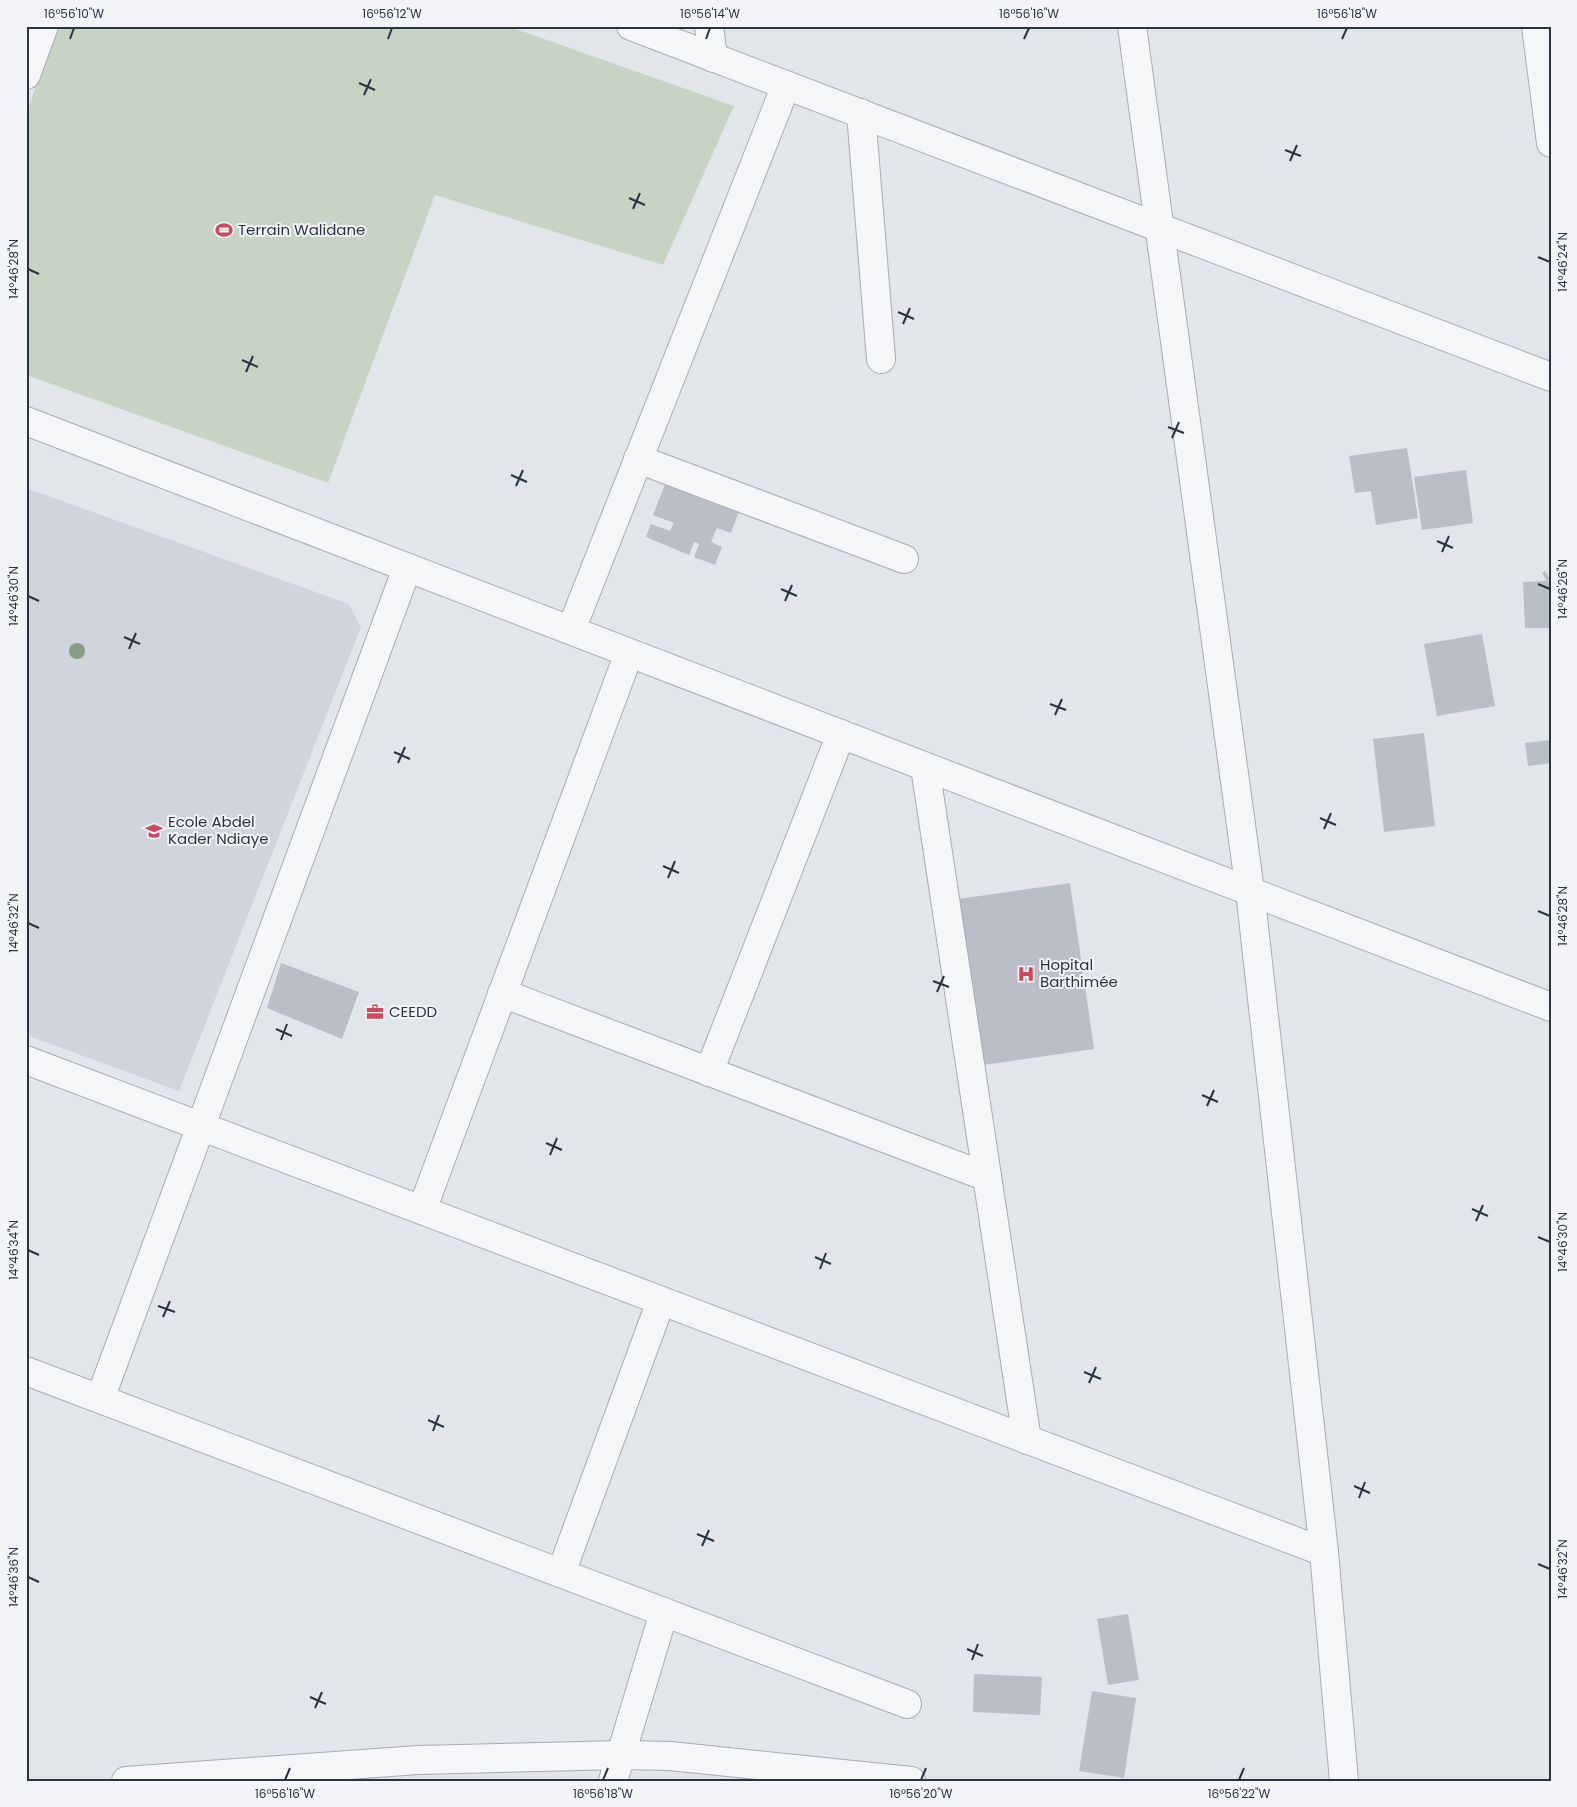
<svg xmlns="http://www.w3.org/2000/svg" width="1577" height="1807" viewBox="0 0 1577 1807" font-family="Poppins,sans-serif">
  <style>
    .built { fill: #d0d4dc }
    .green { fill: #c7d4c3 }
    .building { fill: #b9bec7 }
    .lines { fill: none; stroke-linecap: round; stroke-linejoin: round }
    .minor-casing { stroke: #a7acb4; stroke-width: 30 }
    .minor { stroke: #f5f6f8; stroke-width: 28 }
    .tree { fill: #889a88 }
    .ticks { fill: none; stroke: #2a3342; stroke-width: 2 }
    .labels { text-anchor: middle; stroke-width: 4; stroke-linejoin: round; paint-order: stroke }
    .poi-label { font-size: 15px; fill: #2a3342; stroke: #f2f4f7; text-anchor: start }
    .neatline { fill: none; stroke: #2a3342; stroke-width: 2 }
    .ticks-label { font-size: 12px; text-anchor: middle; fill: #2a3342 }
  </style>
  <rect width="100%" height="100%" fill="#e2e5ea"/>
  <path class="built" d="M26 488 349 604 361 627 179 1091 26 1035Z"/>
  <path class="green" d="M57 26H507L734 106 663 265 435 195 328 483 26 375V114Z"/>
  <g class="building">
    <path d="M1407 448 1418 518 1376 525 1371 491 1355 493 1349 456Z"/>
    <path d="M1466 470 1473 523 1422 530 1414 477Z"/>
    <path d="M666 482 739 511 731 533 717 528 711 542 722 547 715 565 694 557 699 544 694 542 689 555 646 537 651 524 670 531 674 523 653 515Z"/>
    <path d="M1545 571 1550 579 1547 581 1542 573Z"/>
    <path d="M1543 581H1551V628H1525L1523 582Z"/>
    <path d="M1482 634 1495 706 1437 716 1424 644Z"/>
    <path d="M1424 733 1435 826 1384 832 1373 739Z"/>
    <path d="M1551 740V763L1528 766 1525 743Z"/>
    <path d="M1070 883 1094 1049 983 1065 959 899Z"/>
    <path d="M281 963 359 992 342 1039 267 1008Z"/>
    <path d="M1128 1614 1139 1680 1108 1685 1097 1619Z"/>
    <path d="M974 1674 1042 1677 1040 1715 973 1712Z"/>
    <path d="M1092 1691 1136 1698 1124 1778 1079 1771Z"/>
  </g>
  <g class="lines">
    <g class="minor-casing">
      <g id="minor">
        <path d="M631 26 1551 377"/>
        <path d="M709 26 713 58"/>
        <path d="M1132 26 1250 891 1324 1552 1344 1781"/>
        <path d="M1536 26 1551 143"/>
        <path d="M26 75 44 26"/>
        <path d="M861 113 881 359"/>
        <path d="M26 421 1551 1007"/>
        <path d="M638 459 904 559"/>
        <path d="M571 630 786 85"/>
        <path d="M925 767 1027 1440"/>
        <path d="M502 993 987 1177"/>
        <path d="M26 1060 1324 1552"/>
        <path d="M709 1072 841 734"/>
        <path d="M422 1210 629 653"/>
        <path d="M26 1371 907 1704"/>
        <path d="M100 1399 407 568"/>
        <path d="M561 1573 661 1301"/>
        <path d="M126 1781 418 1760 621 1755 670 1756 911 1781"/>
        <path d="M613 1781 664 1612"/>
      </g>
    </g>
    <use href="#minor" class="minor"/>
  </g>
  <circle class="tree" cx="77" cy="651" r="8"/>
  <path class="ticks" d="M70 39 74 28M388 39 392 28M706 39 710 28M1024 39 1029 28M1342 39 1347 28M359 83 375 90M364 95 371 79M1285 150 1301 156M1290 161 1297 145M629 198 645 205M633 209 640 193M1538 257 1550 262M28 269 39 274M898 312 914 319M903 324 910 308M242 360 258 367M246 372 253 356M1168 427 1184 433M1172 438 1179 422M511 475 527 482M516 486 523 470M1437 541 1453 548M1442 552 1449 536M1538 584 1550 589M781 589 797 596M28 596 39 601M785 601 792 585M124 637 140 644M129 649 136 633M1050 704 1066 710M1055 715 1062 699M394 752 410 759M398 763 405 747M1320 818 1336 825M1324 829 1331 813M663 866 679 873M668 878 675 861M1538 911 1550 916M28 923 39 928M933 981 949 987M937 992 944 976M276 1029 292 1036M281 1040 287 1024M1202 1095 1218 1102M1207 1106 1214 1090M546 1143 562 1150M550 1155 557 1138M1472 1209 1488 1216M1476 1221 1483 1205M1538 1237 1550 1242M28 1250 39 1255M815 1257 831 1264M820 1269 826 1253M158 1306 175 1312M163 1317 170 1301M1084 1372 1101 1379M1089 1383 1096 1367M428 1420 444 1427M433 1431 439 1415M1354 1486 1370 1493M1359 1498 1365 1482M697 1534 714 1541M702 1546 709 1530M1538 1564 1550 1569M28 1577 39 1582M967 1649 983 1656M972 1660 978 1644M310 1697 326 1704M315 1708 322 1692M285 1780 290 1768M603 1780 608 1768M921 1780 926 1768M1239 1780 1244 1768"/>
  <defs>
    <g id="stadium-bare" transform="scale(1.35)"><path d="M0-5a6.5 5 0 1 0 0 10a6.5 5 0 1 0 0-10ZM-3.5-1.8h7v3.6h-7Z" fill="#cd495e" stroke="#f2f4f7" stroke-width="2.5" paint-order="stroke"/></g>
    <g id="school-bare" transform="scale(1.35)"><path d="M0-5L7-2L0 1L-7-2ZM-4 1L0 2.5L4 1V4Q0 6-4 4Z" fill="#cd495e" stroke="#f2f4f7" stroke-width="2.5" paint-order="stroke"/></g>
    <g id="hospital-bare" transform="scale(1.35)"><path d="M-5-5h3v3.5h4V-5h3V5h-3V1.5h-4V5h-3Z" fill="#cd495e" stroke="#f2f4f7" stroke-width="2.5" paint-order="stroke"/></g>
    <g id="office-bare" transform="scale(1.35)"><path d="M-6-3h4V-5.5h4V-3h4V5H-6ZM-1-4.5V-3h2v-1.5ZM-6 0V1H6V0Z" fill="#cd495e" stroke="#f2f4f7" stroke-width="2.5" paint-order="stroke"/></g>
  </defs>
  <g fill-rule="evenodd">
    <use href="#stadium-bare" x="224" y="230"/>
    <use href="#school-bare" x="154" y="831"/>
    <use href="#hospital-bare" x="1026" y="974"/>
    <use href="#office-bare" x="375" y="1012"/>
  </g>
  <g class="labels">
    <g class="poi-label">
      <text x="238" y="235">Terrain Walidane</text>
      <text x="168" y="827">Ecole Abdel<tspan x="168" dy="17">Kader Ndiaye</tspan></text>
      <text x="1040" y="970">Hopital<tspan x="1040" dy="17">Barthimée</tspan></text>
      <text x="389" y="1017">CEEDD</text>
    </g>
  </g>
  <rect width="1577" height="1807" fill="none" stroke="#f2f4f7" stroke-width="55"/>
  <rect x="28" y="28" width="1522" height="1752" class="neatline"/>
  <g class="ticks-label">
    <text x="74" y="18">16°56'10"W</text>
    <text x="392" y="18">16°56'12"W</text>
    <text x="710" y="18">16°56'14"W</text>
    <text x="1029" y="18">16°56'16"W</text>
    <text x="1347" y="18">16°56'18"W</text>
    <text transform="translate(1563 262) rotate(-90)" y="4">14°46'24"N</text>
    <text transform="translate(14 269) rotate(-90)" y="4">14°46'28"N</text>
    <text transform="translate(1563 589) rotate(-90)" y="4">14°46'26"N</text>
    <text transform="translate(14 596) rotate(-90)" y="4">14°46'30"N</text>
    <text transform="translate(1563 916) rotate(-90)" y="4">14°46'28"N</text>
    <text transform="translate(14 923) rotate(-90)" y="4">14°46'32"N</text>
    <text transform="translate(1563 1242) rotate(-90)" y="4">14°46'30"N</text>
    <text transform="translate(14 1250) rotate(-90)" y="4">14°46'34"N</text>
    <text transform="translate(1563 1569) rotate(-90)" y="4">14°46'32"N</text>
    <text transform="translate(14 1577) rotate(-90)" y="4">14°46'36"N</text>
    <text x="285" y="1798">16°56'16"W</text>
    <text x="603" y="1798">16°56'18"W</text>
    <text x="921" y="1798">16°56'20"W</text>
    <text x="1239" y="1798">16°56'22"W</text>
  </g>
</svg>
